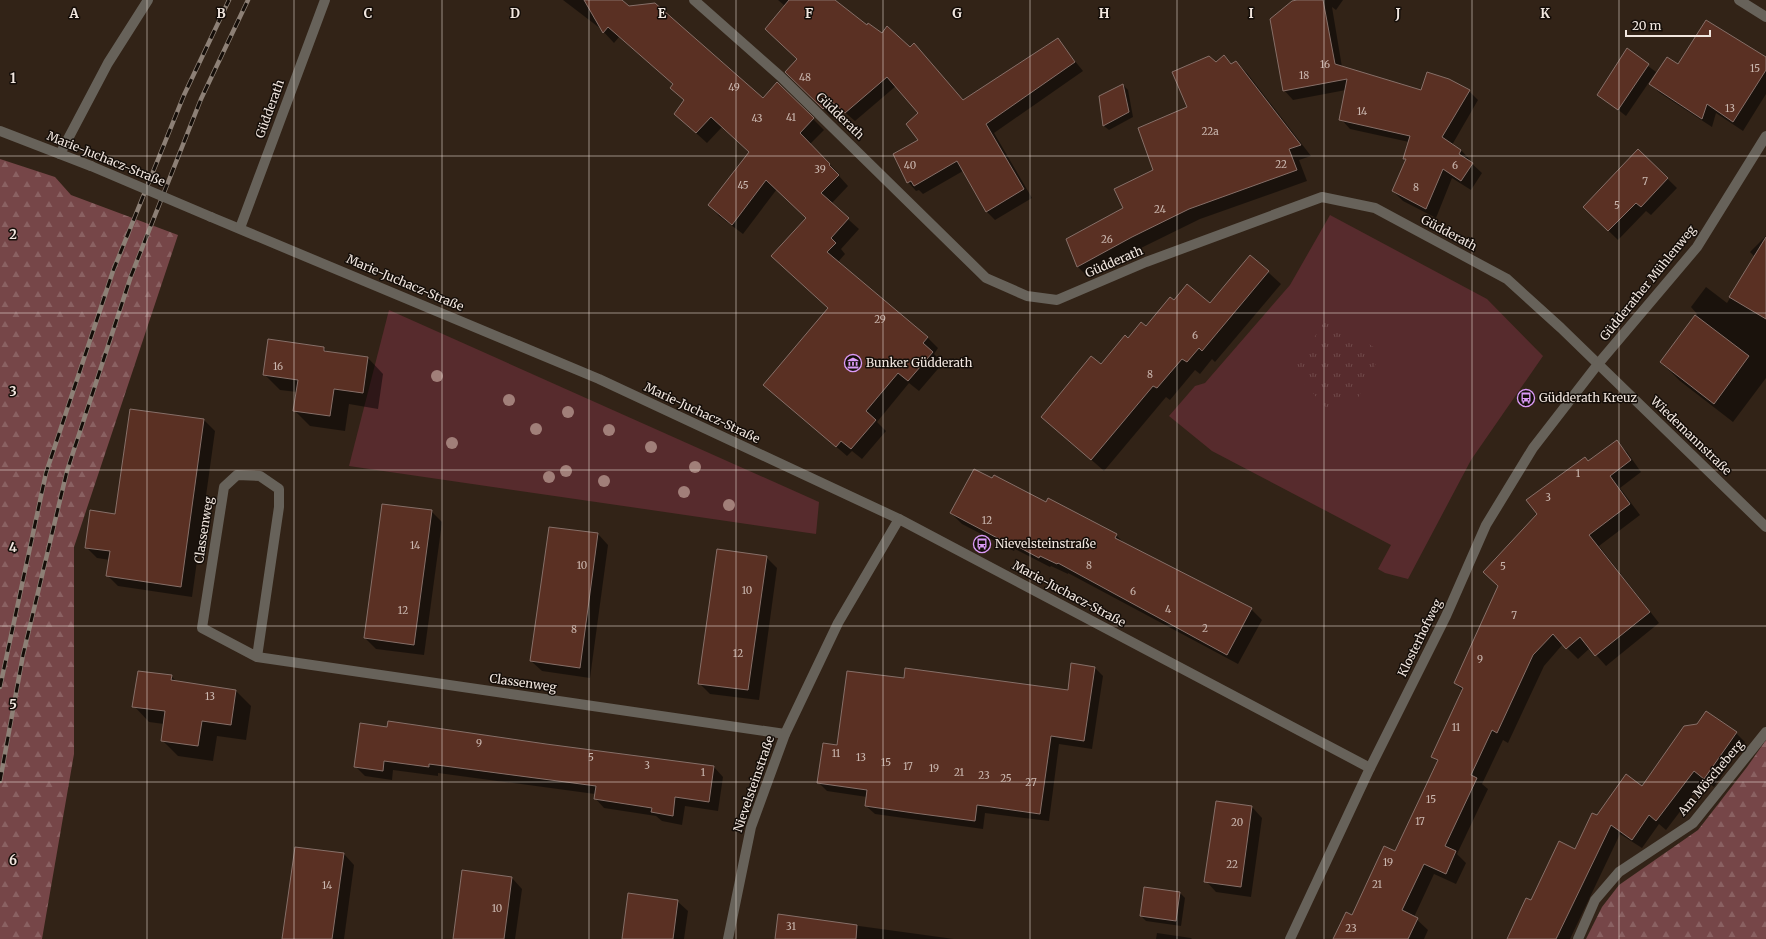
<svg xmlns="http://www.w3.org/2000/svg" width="1766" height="939" viewBox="0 0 1766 939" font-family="Merriweather,serif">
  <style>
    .grass { fill: #572b2d }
    .forest { fill: url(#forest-firs) }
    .park { fill: url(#park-tufts) }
    .shadow { fill: #0007 }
    .building { fill: #5a3023; stroke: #866f68 }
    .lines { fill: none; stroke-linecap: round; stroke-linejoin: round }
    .minor { stroke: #67625a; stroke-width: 10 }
    .rail-casing { stroke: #8d8076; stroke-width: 4.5 }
    .rail { stroke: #150e09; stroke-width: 3; stroke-dasharray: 9; stroke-linecap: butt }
    .minor-bridge { stroke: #67625a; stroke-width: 10 }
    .tree { fill: #a17f79 }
    .grid { fill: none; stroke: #f1e6df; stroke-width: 1; stroke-opacity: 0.55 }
    .labels { text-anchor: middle; stroke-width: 3; stroke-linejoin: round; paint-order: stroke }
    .number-label { font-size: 10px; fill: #cbb8b0 }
    .street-label { font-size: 12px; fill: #f1e6df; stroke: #150e09 }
    .poi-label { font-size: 12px; fill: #f1e6df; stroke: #150e09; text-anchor: start }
    .grid-label { font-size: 13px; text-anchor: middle; font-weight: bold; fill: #f1e6df; stroke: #150e09; stroke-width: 3; stroke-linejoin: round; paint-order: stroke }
  </style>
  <defs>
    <pattern id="forest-firs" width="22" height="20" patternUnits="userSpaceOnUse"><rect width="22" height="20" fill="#764648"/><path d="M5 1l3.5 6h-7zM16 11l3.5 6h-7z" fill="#8a6162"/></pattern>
    <pattern id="park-tufts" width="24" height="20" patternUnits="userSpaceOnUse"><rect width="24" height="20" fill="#572b2d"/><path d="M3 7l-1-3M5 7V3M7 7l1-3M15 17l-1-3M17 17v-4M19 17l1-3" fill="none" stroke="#704a4b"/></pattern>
  </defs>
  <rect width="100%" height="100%" fill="#322317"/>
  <g class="grass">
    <path d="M1330 215 1487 299 1543 356 1471 460 1408 579 1385 573 1378 569 1391 545 1212 451 1169 416 1195 386 1205 383 1290 285Z"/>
    <path d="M389 310 819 502 816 534 349 466Z"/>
  </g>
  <g class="forest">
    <path d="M0 159 55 177 71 195 178 235 74 547V754L42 939H0Z"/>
    <path d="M1766 740V939H1586L1602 907 1619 885 1698 830 1747 767Z"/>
  </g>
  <path class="park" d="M1326 319 1382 352 1358 398 1328 410 1293 371Z"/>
  <g class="shadow">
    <path d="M563 0H621L763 99 777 83 824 130 810 144 840 175 839 176 848 186 831 204 859 229 841 249 845 254 838 262 928 338 938 348 934 354 943 363 919 391 909 383 877 422 886 431 862 459 852 451 847 456 764 384 829 308 772 256 807 218 777 189 743 234 719 216 709 205 750 153 722 127 707 143 686 124 685 101 674 84 619 37 614 43 601 29Z"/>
    <path d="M778 0H833L964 101 1057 39 1083 71 994 133 1032 198 995 220 987 212 963 171 923 194 919 190 916 191 908 182 920 140V113L896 86 855 121 841 109 832 117 787 72 798 59 785 6Z"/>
    <path d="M1301 0H1343L1336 10 1332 7 1342 67 1422 91H1469L1478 100 1452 145 1461 150 1470 160 1469 161 1482 173 1471 190 1452 178 1436 218 1403 201 1393 191 1406 161 1405 159 1409 142 1350 129 1341 119 1346 90 1293 100 1284 90Z"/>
    <path d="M1627 50 1656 72 1626 116 1598 94Z"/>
    <path d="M1224 56 1232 65 1236 62 1247 73 1311 156 1299 160 1307 181 1200 219 1143 247 1088 277 1078 267 1154 171 1216 63Z"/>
    <path d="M1766 58V94L1743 131 1716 113 1712 127 1660 93 1650 84Z"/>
    <path d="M1123 85 1128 90 1133 117 1109 130 1104 126 1100 97Z"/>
    <path d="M1638 150 1677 188 1651 215 1646 211 1618 240 1584 207Z"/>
    <path d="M1766 236V378L1733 422 1680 381 1661 362 1697 314 1691 307 1706 287 1727 303 1755 257 1750 252Z"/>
    <path d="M1250 256 1281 284 1215 362 1212 359 1200 374 1195 370 1170 400 1166 397 1104 471 1042 416 1128 339 1146 327 1174 301 1210 304Z"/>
    <path d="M324 348 328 353 368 358 383 374 378 409 349 404 345 431 310 426 294 410 297 392 280 390 264 374Z"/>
    <path d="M131 410 204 420 215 431 192 597 118 586 108 576 110 560 97 558 86 547 116 515Z"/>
    <path d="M1616 441 1627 452 1641 472 1620 488 1640 515 1599 546 1659 623 1606 666 1590 648 1578 659 1563 644 1544 666 1508 743 1503 740 1482 784 1488 789 1457 854 1466 863 1456 884 1434 874 1414 917 1428 930 1424 939H1334L1352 916 1395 852 1438 762 1432 756 1463 691 1455 683 1589 462Z"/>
    <path d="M1046 503 1116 535 1126 545 1251 609 1262 620 1238 664 1068 573V574L1051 566 1050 567 1015 549 1014 551 962 524 951 513Z"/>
    <path d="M431 511 442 522 424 655 376 649 365 638Z"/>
    <path d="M550 528 598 534 608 545 590 678 542 671 531 661Z"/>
    <path d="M766 557 777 568 759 700 710 694 699 683Z"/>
    <path d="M1095 668 1103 676 1092 749 1059 744 1049 821 985 813 983 829 875 814 866 806 867 797 827 791 819 783 838 747 904 679 1068 691Z"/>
    <path d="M171 676 177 682 235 690 251 706 246 740 217 736 213 761 178 756 162 740 164 724 149 722 134 706Z"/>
    <path d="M361 724 714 767 723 777 718 811 685 806 682 825 662 821 656 816 604 808 595 798V794L438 773V776L393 770 392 780 365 776 355 766Z"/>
    <path d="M1736 733 1745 742 1714 787 1704 780 1666 830 1659 824 1642 848 1620 834 1570 939H1508L1531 901 1575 850 1597 816Z"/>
    <path d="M1252 807 1262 818 1251 897 1216 892 1206 881Z"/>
    <path d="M344 854 354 865 344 939H283Z"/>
    <path d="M512 878 522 889 515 939H454Z"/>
    <path d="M1180 893 1185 898 1181 926 1146 921 1141 916Z"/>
    <path d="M677 901 688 911 684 939H623Z"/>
    <path d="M779 915 954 939H776Z"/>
    <path d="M1157 933 1191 938 1192 939H1156Z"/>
  </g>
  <g class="building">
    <path d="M584 0H622L629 6 655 3 763 98 777 82 814 118 800 133 830 164 829 165 839 175 821 193 849 218 831 238 836 243 827 252 928 337 923 343 933 352 908 381 898 373 866 411 876 420 851 449 841 441 836 447 763 385 828 308 771 256 806 218 766 180 732 225 708 205 749 152 711 117 696 133 674 114 684 100 670 88 673 84 608 27 603 33Z"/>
    <path d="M789 0H835L867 25 868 23 882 33 887 26 910 47 914 43 963 100 1058 38 1075 62 986 124 1024 189 986 212 957 161 914 186 911 181 907 183 893 154 918 140 906 124 918 113 887 77 845 113 831 101 823 109 785 72 797 59 765 29Z"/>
    <path d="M1297 0H1323L1335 64 1421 90 1427 72 1449 79 1470 90 1442 137 1461 150 1459 154 1473 163 1461 181 1443 169 1426 209 1392 191 1406 159H1403L1410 136 1339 120 1347 79 1283 91 1270 19 1292 1Z"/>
    <path d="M1706 20 1766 57V70L1733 122 1707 104 1702 119 1649 84 1667 57 1678 64Z"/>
    <path d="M1627 48 1649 64 1618 110 1597 95Z"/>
    <path d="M1224 55 1231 64 1236 61 1301 145 1289 149 1297 170 1189 209 1132 237 1077 267 1066 239 1123 208 1114 189 1153 170 1138 128 1187 107 1172 72 1209 56 1216 62Z"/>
    <path d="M1123 84 1129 112 1103 126 1099 96Z"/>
    <path d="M1638 149 1668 178 1641 207 1636 203 1608 231 1583 207Z"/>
    <path d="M1766 237V319L1729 297Z"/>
    <path d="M1250 255 1269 271 1202 351 1199 348 1187 362 1182 359 1157 388 1153 386 1091 460 1041 417 1091 356 1101 364 1125 335 1128 338 1141 322 1146 326 1170 297 1174 300 1187 284 1210 303Z"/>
    <path d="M1695 315 1749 356 1714 404 1660 362Z"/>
    <path d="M268 339 324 347V351L368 357 363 393 334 389 330 416 293 411 298 380 263 375Z"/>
    <path d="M130 409 204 419 181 587 106 576 110 551 85 548 90 510 115 514Z"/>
    <path d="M1617 440 1631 460 1610 476 1630 504 1589 535 1650 612 1595 656 1580 637 1566 649 1553 634 1533 655 1497 733 1492 730 1471 775 1477 778 1445 846 1456 851 1446 874 1424 864 1402 910 1418 918 1408 939H1333L1346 912 1352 915 1384 846 1395 851 1438 760 1431 757 1463 688 1454 683 1498 586 1483 572 1537 514 1526 500 1585 457 1588 461Z"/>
    <path d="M974 469 992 478 994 475 1046 502 1048 498 1117 534 1115 538 1252 608 1227 655 1058 563 1057 564 1040 556 1039 558 1004 539 1003 541 950 513Z"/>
    <path d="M382 504 432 510 414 645 364 638Z"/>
    <path d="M549 527 598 533 580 668 530 661Z"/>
    <path d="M717 549 767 556 748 690 698 684Z"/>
    <path d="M1071 663 1095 667 1084 741 1051 736 1040 814 977 805 975 821 914 813 865 806 867 790 817 783 823 743 837 745 847 671 904 678 905 668 1068 690Z"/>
    <path d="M138 671 172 675 171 680 236 690 231 725 202 721 198 746 161 741 165 711 132 707Z"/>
    <path d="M1706 711 1737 732 1704 779 1694 771 1656 821 1649 815 1632 840 1611 825 1556 939H1507L1526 898 1531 900 1559 841 1575 849 1592 813 1597 815 1626 774 1642 786 1684 726 1697 724Z"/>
    <path d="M388 721 546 744 714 766 709 802 675 797 673 816 651 812 652 808 594 799 596 786 429 764V767L384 761 383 771 354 767 360 723 387 727Z"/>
    <path d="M1216 801 1252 806 1241 887 1204 882Z"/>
    <path d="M295 847 344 853 332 939H282Z"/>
    <path d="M462 870 512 877 504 939H453Z"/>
    <path d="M1144 887 1180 892 1176 921 1140 916Z"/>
    <path d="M628 893 678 900 673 939H622Z"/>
    <path d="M778 914 857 925 856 939H775Z"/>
  </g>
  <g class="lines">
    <g class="minor">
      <path d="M694 0 780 76 986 278 1027 296 1057 300 1146 262 1322 197 1375 208 1507 279 1561 328 1766 527"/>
      <path d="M1739 0 1766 17"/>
      <path d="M0 131 91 166"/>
      <path d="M60 154 108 63 148 0"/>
      <path d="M211 217 599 379 899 519 1370 768"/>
      <path d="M240 228 325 0"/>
      <path d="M257 657 202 628 224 487 237 475 260 476 279 489V507L257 657 785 734"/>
      <path d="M728 939 751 827 785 734 838 623 899 519"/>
      <path d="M1290 939 1370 768 1446 616 1486 525 1533 448 1598 364 1697 247 1766 136"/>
      <path d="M1578 939 1595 900 1619 872 1693 823 1766 732"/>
    </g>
    <g class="rail-casing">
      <g id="rail">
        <path d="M0 687 46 473 113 271 184 95 229 0"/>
        <path d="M0 781 23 655 67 471 131 276 201 99 248 0"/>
      </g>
    </g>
    <use href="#rail" class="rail"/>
    <path class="minor-bridge" d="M91 166 211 217"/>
  </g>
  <g class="tree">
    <circle cx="437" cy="376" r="6"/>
    <circle cx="509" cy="400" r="6"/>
    <circle cx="568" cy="412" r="6"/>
    <circle cx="536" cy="429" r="6"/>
    <circle cx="609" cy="430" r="6"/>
    <circle cx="452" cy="443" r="6"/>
    <circle cx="651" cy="447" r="6"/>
    <circle cx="695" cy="467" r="6"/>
    <circle cx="566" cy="471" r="6"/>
    <circle cx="549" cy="477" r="6"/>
    <circle cx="604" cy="481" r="6"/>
    <circle cx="684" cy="492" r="6"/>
    <circle cx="729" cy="505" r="6"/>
  </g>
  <path class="grid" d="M147 0V939M294 0V939M442 0V939M589 0V939M736 0V939M883 0V939M1030 0V939M1177 0V939M1324 0V939M1472 0V939M1619 0V939M0 156H1766M0 313H1766M0 470H1766M0 626H1766M0 782H1766"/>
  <defs>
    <g id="museum-ring" transform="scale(0.9)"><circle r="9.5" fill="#150e09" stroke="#da9af6" stroke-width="1.5"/><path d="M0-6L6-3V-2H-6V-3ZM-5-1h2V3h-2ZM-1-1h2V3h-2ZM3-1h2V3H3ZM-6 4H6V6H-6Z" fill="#da9af6"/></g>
    <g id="bus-ring" transform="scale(0.9)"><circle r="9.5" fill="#150e09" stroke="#da9af6" stroke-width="1.5"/><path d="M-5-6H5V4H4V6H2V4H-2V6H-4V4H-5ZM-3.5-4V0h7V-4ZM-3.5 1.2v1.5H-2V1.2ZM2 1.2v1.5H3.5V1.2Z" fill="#da9af6"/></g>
  </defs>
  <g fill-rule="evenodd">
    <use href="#museum-ring" x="853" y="363"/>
    <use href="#bus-ring" x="1526" y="398"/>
    <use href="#bus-ring" x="982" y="544"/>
  </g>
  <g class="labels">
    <g class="number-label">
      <text x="1325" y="68">16</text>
      <text x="1755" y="72">15</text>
      <text x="1304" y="79">18</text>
      <text x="805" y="81">48</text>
      <text x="734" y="91">49</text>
      <text x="1730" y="112">13</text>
      <text x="1362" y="115">14</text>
      <text x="791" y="121">41</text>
      <text x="757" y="122">43</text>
      <text x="1210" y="135">22a</text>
      <text x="1281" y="168">22</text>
      <text x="910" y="169">40</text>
      <text x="1455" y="169">6</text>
      <text x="820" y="173">39</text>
      <text x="1645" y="185">7</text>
      <text x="743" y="189">45</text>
      <text x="1416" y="191">8</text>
      <text x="1617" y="209">5</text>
      <text x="1160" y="213">24</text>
      <text x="1107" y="243">26</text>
      <text x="880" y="323">29</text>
      <text x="1195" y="339">6</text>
      <text x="278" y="370">16</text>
      <text x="1150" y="378">8</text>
      <text x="1578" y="477">1</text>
      <text x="1548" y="501">3</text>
      <text x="987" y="524">12</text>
      <text x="415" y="549">14</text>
      <text x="582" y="569">10</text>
      <text x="1089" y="569">8</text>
      <text x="1503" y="570">5</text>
      <text x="747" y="594">10</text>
      <text x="1133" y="595">6</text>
      <text x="1168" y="613">4</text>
      <text x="403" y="614">12</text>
      <text x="1514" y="619">7</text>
      <text x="1205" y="632">2</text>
      <text x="574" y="633">8</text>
      <text x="738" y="657">12</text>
      <text x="1480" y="663">9</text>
      <text x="210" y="700">13</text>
      <text x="1456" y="731">11</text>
      <text x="479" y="747">9</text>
      <text x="836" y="757">11</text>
      <text x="591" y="761">5</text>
      <text x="861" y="761">13</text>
      <text x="886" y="766">15</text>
      <text x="647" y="769">3</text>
      <text x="908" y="770">17</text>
      <text x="934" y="772">19</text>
      <text x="703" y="776">1</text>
      <text x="959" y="776">21</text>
      <text x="984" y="779">23</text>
      <text x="1006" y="782">25</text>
      <text x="1031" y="786">27</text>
      <text x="1431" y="803">15</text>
      <text x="1420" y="825">17</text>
      <text x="1237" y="826">20</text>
      <text x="1388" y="866">19</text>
      <text x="1232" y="868">22</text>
      <text x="1377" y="888">21</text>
      <text x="327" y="889">14</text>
      <text x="497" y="912">10</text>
      <text x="791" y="930">31</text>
      <text x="1351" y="932">23</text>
    </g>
    <g class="street-label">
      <text transform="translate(270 109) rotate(-70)" y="4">Güdderath</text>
      <text transform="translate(840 116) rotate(44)" y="4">Güdderath</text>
      <text transform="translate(106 159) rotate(22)" y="4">Marie-Juchacz-Straße</text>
      <text transform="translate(1449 233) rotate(28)" y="4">Güdderath</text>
      <text transform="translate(1114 262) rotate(-23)" y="4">Güdderath</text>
      <text transform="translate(405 283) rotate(23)" y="4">Marie-Juchacz-Straße</text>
      <text transform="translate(1648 283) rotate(-51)" y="4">Güdderather Mühlenweg</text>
      <text transform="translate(702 413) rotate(25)" y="4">Marie-Juchacz-Straße</text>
      <text transform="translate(1691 436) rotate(44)" y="4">Wiedemannstraße</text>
      <text transform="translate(204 530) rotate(-81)" y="4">Classenweg</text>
      <text transform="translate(1069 594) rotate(28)" y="4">Marie-Juchacz-Straße</text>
      <text transform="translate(1420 638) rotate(-64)" y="4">Klosterhofweg</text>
      <text transform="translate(523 683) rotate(8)" y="4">Classenweg</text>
      <text transform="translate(1711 778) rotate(-50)" y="4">Am Möscheberg</text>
      <text transform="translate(754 784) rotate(-71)" y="4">Nievelsteinstraße</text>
    </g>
    <g class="poi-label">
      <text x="866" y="367">Bunker Güdderath</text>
      <text x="1539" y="402">Güdderath Kreuz</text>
      <text x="995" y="548">Nievelsteinstraße</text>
    </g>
  </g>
  <g class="grid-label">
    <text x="74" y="18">A</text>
    <text x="221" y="18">B</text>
    <text x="368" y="18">C</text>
    <text x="515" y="18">D</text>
    <text x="662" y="18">E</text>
    <text x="809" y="18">F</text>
    <text x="957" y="18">G</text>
    <text x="1104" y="18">H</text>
    <text x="1251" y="18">I</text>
    <text x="1398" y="18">J</text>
    <text x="1545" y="18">K</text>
    <text x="13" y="83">1</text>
    <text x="13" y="239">2</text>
    <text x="13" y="396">3</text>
    <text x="13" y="552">4</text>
    <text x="13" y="709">5</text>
    <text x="13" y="865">6</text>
  </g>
  <path d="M1626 30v6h84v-6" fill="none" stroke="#f1e6df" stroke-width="2"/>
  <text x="1632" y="30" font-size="12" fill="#f1e6df" stroke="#150e09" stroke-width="3" paint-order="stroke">20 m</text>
</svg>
